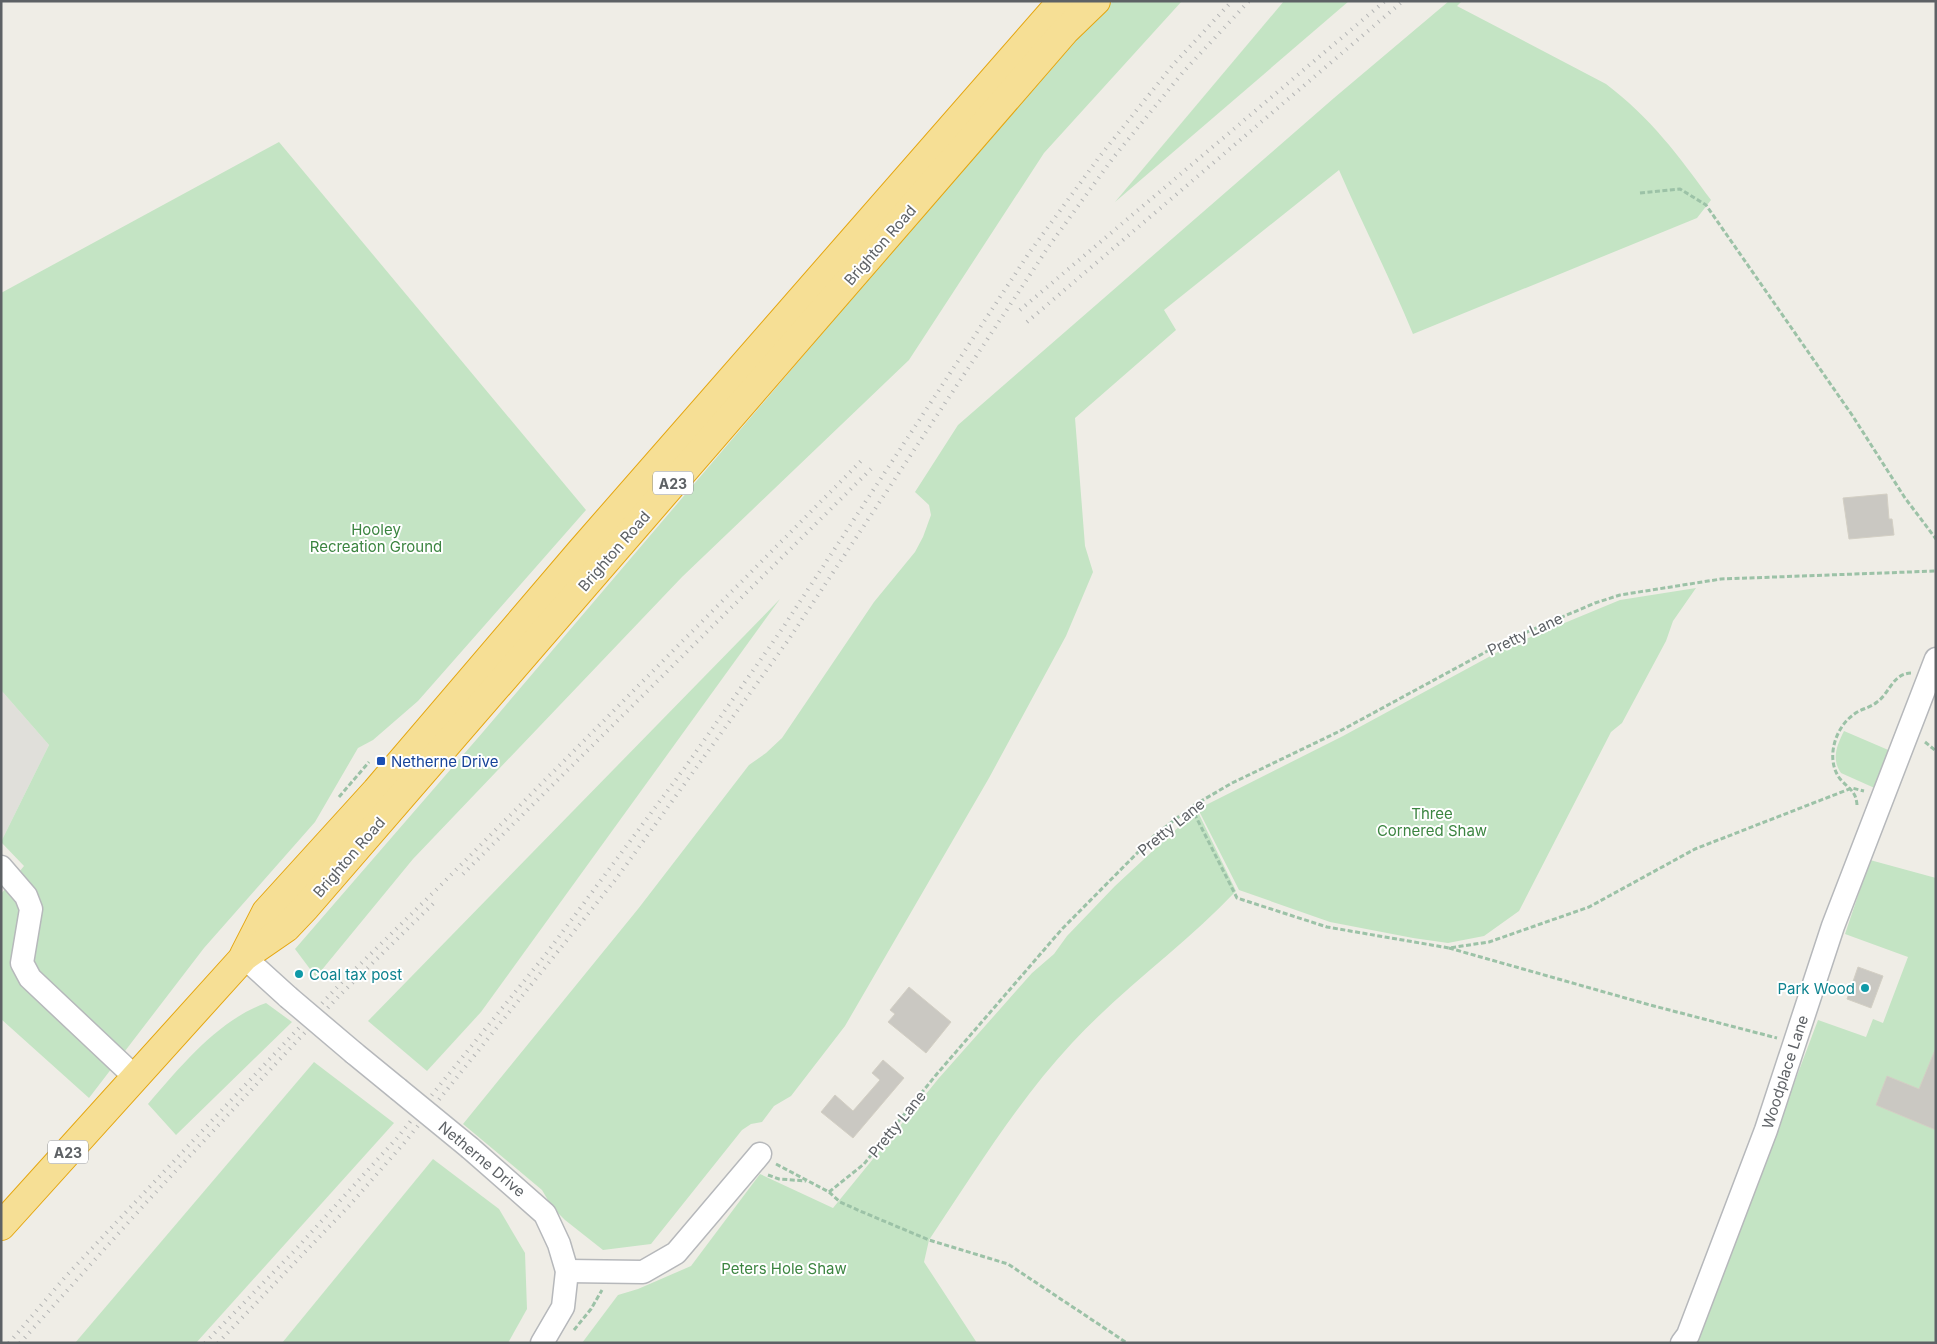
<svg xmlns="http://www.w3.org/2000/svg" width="1937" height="1344" font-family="Inter,sans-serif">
<rect width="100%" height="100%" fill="#efede6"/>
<polygon fill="#e0dfda" points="1,690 49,745 1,842"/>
<g fill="#c4e4c4">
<polygon points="1113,1 1182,1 1044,153 909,360 682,577 413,859 316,977 295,949 483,732 1071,41"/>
<polygon points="1284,1 1349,1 1115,202"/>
<path d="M1449,1H1462L1457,6L1606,84C1651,118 1678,155 1711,200L1697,218L1413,334C1390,278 1363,225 1339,170L1164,310L1176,330L1075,418L1085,546L1093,572L1066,636L989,778L845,1026L791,1096L774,1106L762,1122L751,1124L742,1130L651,1244L603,1250L565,1220L552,1207L542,1190L463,1124L638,909L749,765L766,753L782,738L874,602L915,552L923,537L931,515L929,505L915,492L958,425L1334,98Z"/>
<polygon points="279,142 586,510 418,701 373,740 358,748 315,822 204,948 89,1098 1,1019 1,894 24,866 1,842 49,745 1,690 1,293"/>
<polygon points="1696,588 1673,621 1666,641 1622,723 1611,732 1519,911 1484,936 1448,943 1413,938 1330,922 1239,890 1198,809 1343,736 1509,646 1620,600"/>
<polygon points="780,599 481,1012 427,1071 368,1021"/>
<path d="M1844,731L1893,752L1879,790L1841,773C1831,759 1837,745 1844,731Z"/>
<path d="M1197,810L1236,891C1185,945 1123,988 1072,1043C1017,1102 974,1173 929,1240L924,1262L977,1343H582L618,1295L638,1289L691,1266L760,1174L833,1208L939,1078L1032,973L1054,954L1067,936L1115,886Z"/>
<polygon points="1870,860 1936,878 1936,1343 1696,1343 1818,1020 1866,1037 1873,1019 1883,1023 1908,957 1845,934"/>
<path d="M266,1003L292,1022L176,1135L148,1104C180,1067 218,1020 266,1003Z"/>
<polygon points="314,1062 394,1123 196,1343 75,1343"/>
<polygon points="433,1159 499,1209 525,1253 527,1309 508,1343 282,1343"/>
</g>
<g fill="#cac8c2" stroke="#d3cfc4">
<polygon points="1887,494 1889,519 1892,519 1894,535 1849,539 1843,498"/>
<polygon points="1858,967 1883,976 1871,1008 1847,999"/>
<polygon points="909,987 951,1022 926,1053 888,1022 895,1014 890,1010"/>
<polygon points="1935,1050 1936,1130 1876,1105 1887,1076 1919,1089"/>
<polygon points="883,1060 904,1078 853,1138 821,1112 835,1095 853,1111 880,1080 872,1073"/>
</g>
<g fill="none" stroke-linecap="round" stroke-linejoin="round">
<defs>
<g id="minor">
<polyline points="1,867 26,896 31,909 22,963 30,978 135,1077"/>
<polyline points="244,957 288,997"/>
<polyline points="354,1053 398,1089"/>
<polyline points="470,1148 545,1214 559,1244 567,1271 563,1307 542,1343"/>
<polyline points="567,1271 643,1272 676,1253 760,1154"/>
<polyline points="1682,1343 1688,1335 1766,1130 1833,926 1936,659"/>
</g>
<g id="highway">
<polyline points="244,955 266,912 376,791 580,552 1062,1"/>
<polyline points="1,1226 244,957 286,928 305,908 1065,31 1096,1"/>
</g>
</defs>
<use href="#minor" stroke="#b6b8bb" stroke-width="25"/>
<use href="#highway" stroke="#e5a60f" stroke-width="30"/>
<g stroke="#9cc2a7" stroke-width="3" stroke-dasharray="5 2.5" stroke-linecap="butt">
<polyline points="1640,193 1680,189 1706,205 1852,415 1905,498 1936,539"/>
<polyline points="1925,742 1936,751"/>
<polyline points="339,797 369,762"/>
<path d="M1857,805C1856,791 1849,789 1841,780C1825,761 1834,729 1853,715C1860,709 1870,708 1877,702C1890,693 1892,674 1911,673"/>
<polyline points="1191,807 1237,898 1327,927 1449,948 1489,942 1589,907 1695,849 1852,788 1864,791"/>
<polyline points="1449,948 1650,1005 1777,1038"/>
<polyline points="776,1164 829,1192 840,1202 860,1211 929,1240 1008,1264 1127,1343"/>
<polyline points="768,1175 779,1179 806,1181"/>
<polyline points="829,1192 864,1164 936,1075 1062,929 1154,836 1191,807 1232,783 1340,731 1506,641 1595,603 1620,595 1721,579 1936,571"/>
<polyline points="574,1330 591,1309 602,1290"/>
</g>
<use href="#minor" stroke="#fff" stroke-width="22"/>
<use href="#highway" stroke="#f6df95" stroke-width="28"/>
<g stroke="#b4b5b5" stroke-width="4" stroke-dasharray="1 6" stroke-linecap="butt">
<polyline points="1020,310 1385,1"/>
<polyline points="1027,322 1403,1"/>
<polyline points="463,874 871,469"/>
<polyline points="9,1343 66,1276 342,982 442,884 863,459"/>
<polyline points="20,1343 144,1205 339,996 436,901"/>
<polyline points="205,1343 297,1248 397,1138 546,954 686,766 780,632 1029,253 1100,156 1172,66 1232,1"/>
<polyline points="218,1343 349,1206 405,1142 616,879 789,639 1049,246 1113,158 1184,71 1249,1"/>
</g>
<defs>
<g id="minor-bridge">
<polyline points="288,997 354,1053"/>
<polyline points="398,1089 470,1148"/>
</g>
</defs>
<use href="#minor-bridge" stroke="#b6b8bb" stroke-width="25" stroke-linecap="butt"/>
<use href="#minor-bridge" stroke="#fff" stroke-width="22"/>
</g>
<rect fill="#1a4fb4" stroke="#fff" stroke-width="2" x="376" y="756" width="10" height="10" rx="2.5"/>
<g fill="#0f9aa8" stroke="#fff" stroke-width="2">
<circle cx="299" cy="974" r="5"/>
<circle cx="1865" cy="988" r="5"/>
</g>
<g text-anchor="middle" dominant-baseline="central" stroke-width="4" stroke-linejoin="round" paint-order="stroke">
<g fill="#fff" stroke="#8e9093" stroke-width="1">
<rect x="653" y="471.5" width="40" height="23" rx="4"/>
<rect x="48" y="1140.5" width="40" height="23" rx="4"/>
</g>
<g font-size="14" font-weight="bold" fill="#5d6165">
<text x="673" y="483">A23</text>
<text x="68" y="1152">A23</text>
</g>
<g font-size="15" fill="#5d6165" stroke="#fff">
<text transform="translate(880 245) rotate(-49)">Brighton Road</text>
<text transform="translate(614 551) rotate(-49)">Brighton Road</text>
<text transform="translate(1525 634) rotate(-25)">Pretty Lane</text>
<text transform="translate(1171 827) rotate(-39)">Pretty Lane</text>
<text transform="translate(349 857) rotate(-49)">Brighton Road</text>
<text transform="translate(1785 1072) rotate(-72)">Woodplace Lane</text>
<text transform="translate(897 1124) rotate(-51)">Pretty Lane</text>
<text transform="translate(482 1159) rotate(40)">Netherne Drive</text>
</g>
<g font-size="15" fill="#3c8541" stroke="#fff">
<text x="376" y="529">Hooley<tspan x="376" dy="17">Recreation Ground</tspan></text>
<text x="1432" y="813">Three<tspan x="1432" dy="17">Cornered Shaw</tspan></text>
<text x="784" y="1268">Peters Hole Shaw</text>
</g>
<g font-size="15" fill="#164399" stroke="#fff" text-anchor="start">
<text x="391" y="761">Netherne Drive</text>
</g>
<g font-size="15" fill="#0d838f" stroke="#fff" text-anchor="start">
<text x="309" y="974">Coal tax post</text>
<text x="1855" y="988" text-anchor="end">Park Wood</text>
</g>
</g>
<rect width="1937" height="1344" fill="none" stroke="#5d6165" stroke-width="5"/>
</svg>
